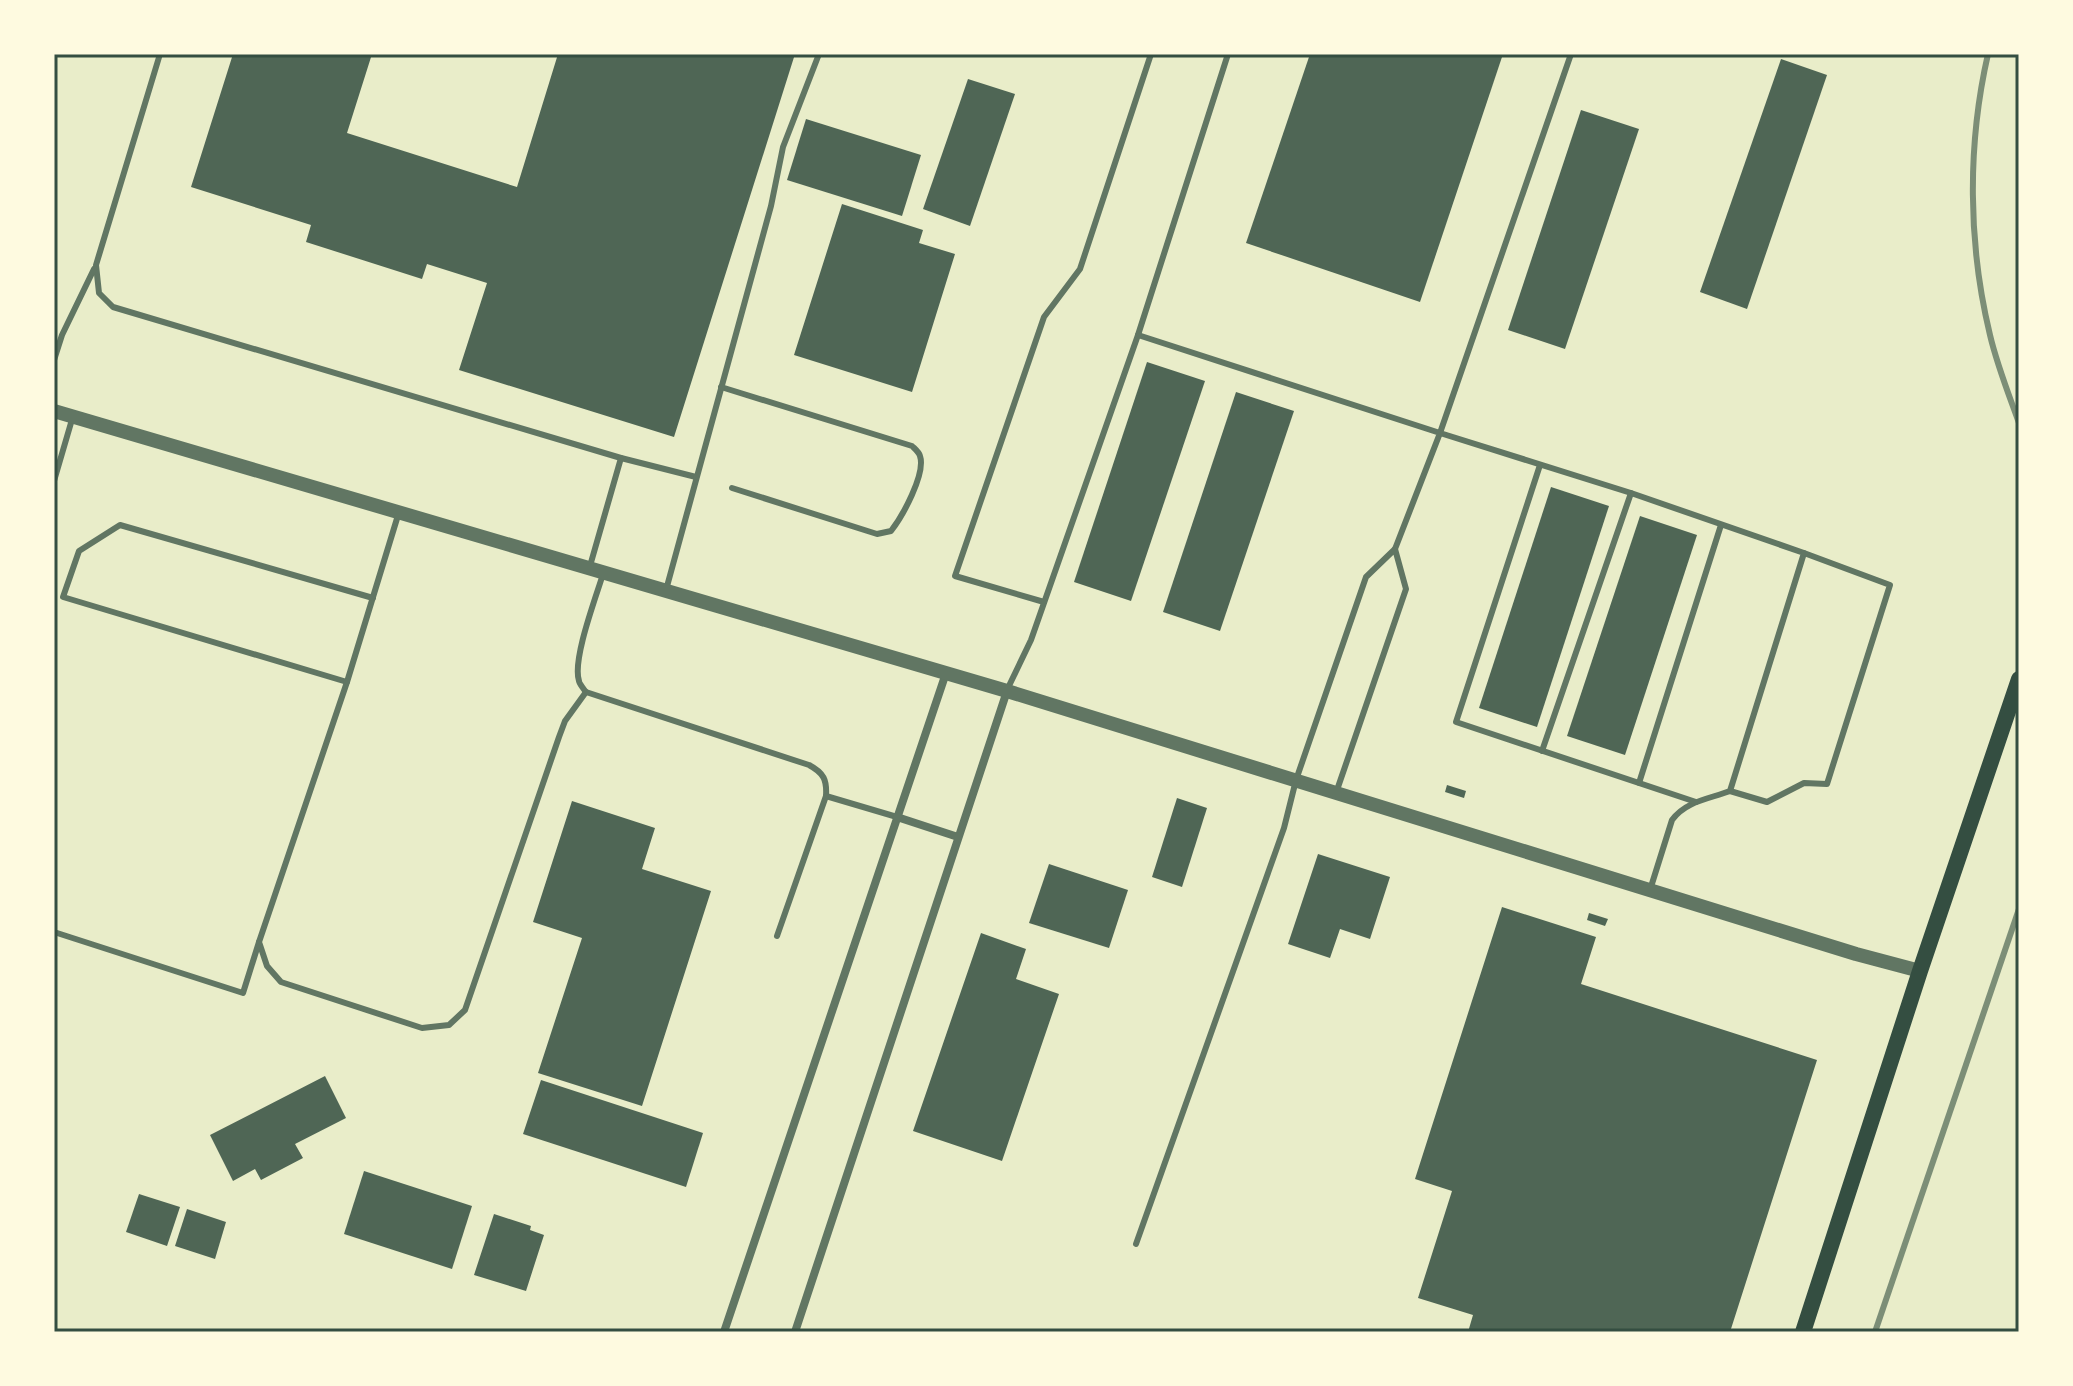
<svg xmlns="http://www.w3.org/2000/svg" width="2073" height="1386" font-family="Poppins,sans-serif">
<rect width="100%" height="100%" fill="#e9edc9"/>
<g fill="#4f6655">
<polygon points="233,54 372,54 347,133 517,187 558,54 795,54 674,437 459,370 487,283 427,264 422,279 306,242 311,225 191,187"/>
<polygon points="1310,54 1503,54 1420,302 1246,243"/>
<polygon points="1781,59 1827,75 1747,309 1700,292"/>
<polygon points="968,79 1015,94 970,226 923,209"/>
<polygon points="1581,110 1639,129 1565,349 1508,330"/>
<polygon points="806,119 921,155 902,216 787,180"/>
<polygon points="842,204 923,230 919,243 955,254 912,392 794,355"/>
<polygon points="1147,362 1205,381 1131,601 1074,582"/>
<polygon points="1236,392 1294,411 1220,631 1163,612"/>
<polygon points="1551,487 1609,506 1537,727 1479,708"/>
<polygon points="1640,516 1697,535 1625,755 1567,736"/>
<polygon points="1447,785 1466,791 1464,798 1445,792"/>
<polygon points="1177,798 1207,808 1182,887 1152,877"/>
<polygon points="572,801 655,828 642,869 711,891 642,1106 538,1073 582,938 533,922"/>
<polygon points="1318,854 1390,877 1370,939 1340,929 1330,958 1288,944"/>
<polygon points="1049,864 1128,890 1109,948 1029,923"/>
<polygon points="1502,907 1596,937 1581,984 1817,1060 1730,1332 1468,1332 1473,1315 1418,1298 1452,1191 1415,1179"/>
<polygon points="1589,913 1608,919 1605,926 1587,920"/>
<polygon points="981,933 1026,949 1016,979 1059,994 1002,1161 913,1131"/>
<polygon points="325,1076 346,1118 295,1144 303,1158 261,1180 255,1169 233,1181 210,1135"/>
<polygon points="541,1080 703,1133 686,1187 523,1134"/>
<polygon points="364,1171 472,1206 452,1269 344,1234"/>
<polygon points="139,1194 180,1207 167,1246 126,1232"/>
<polygon points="187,1209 226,1222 215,1259 175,1246"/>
<polygon points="494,1214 531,1226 530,1230 544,1235 526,1291 474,1275"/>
</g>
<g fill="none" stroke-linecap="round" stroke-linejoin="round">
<g stroke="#617663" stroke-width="6">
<polyline points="160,54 96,265 99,293 113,307 621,458 696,477"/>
<path d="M1571,54L1440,433L1631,493L1804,553L1730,791C1709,799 1686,801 1672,820L1650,890"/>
<polyline points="1138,335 1228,54"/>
<polyline points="54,360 62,335 94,269"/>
<path d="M721,387L912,446C915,449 919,452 920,456C926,474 902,517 891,531L877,534L732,488"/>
<polyline points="1540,465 1456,722 1696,802"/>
<polyline points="54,481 73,416"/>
<polyline points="399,512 347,682 259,942 267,966 281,982 422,1028 449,1025 465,1010 559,737 565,721 586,692"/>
<polyline points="590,566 621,458"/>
<path d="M603,574C596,597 572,660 579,681C579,683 585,691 586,692L809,765C824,773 827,780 826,796L897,817"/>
<polyline points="666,590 771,206 783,147 819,54"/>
<polyline points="1044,602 955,576 1044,317 1080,269 1151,54"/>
<polyline points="347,682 63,597 79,551 120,525 373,598"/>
<polyline points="1007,690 1031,640 1138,335 1440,433 1395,549"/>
<polyline points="1542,751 1631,493"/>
<polyline points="1639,783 1721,525"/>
<polyline points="1730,791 1767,802 1804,783 1827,784 1890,585 1804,553"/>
<polyline points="54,932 243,993 259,942"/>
<polyline points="777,936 826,796"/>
<polyline points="1136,1244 1284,828 1296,780 1366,577 1395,549 1406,589 1336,793"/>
</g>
<g stroke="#617663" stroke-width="8">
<polyline points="897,817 958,837"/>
<polyline points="724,1332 946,673"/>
<polyline points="795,1332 1007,691"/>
</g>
<polyline stroke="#617663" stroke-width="14" points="54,411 1007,691 1856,954 1920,971"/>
<polyline stroke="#344e41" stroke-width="16" points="1803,1332 1920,971 2019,679"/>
<g stroke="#7c8e77" stroke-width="6">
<path d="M1988,54C1967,146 1968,244 1990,335C1997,365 2009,395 2019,423"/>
<polyline points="1875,1332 2019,909"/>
</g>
</g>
<rect width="2073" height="1386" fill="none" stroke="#fefae0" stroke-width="112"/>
<rect x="56" y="56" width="1961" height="1274" fill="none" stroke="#344e41" stroke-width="3"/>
</svg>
